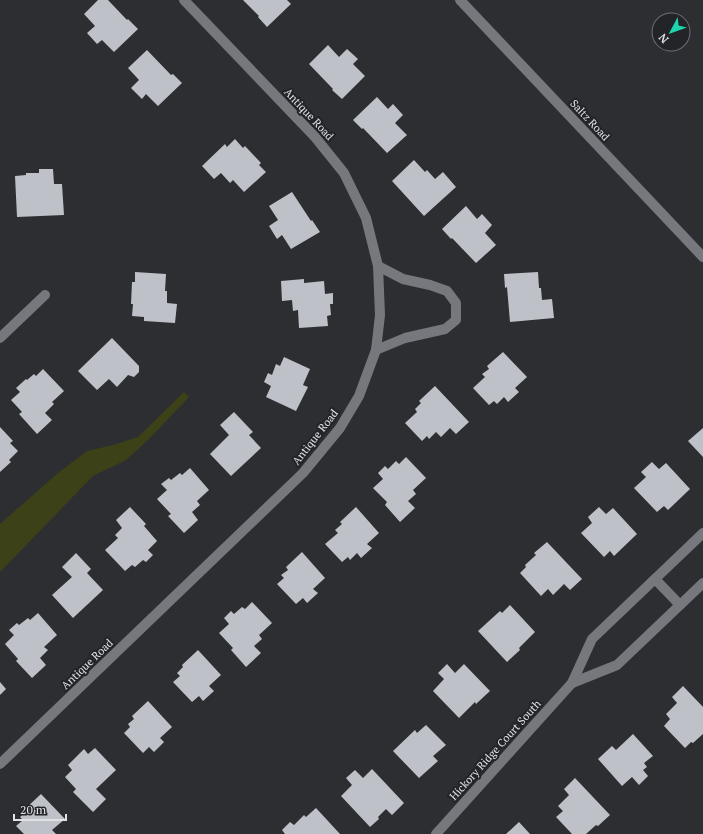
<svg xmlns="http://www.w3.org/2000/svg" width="703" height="834" font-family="'PT Serif',serif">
<rect width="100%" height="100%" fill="#2c2e32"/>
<polygon fill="#3d4117" points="184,392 189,397 148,440 126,460 93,476 0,572 0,524 58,473 87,451 113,445 138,437"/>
<g fill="#bec1c7">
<polygon points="98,0 108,0 127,20 128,19 138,29 114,52 102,40 97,44 87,33 95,26 84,14"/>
<polygon points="243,0 287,0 291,4 267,27 258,17 259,16"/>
<polygon points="328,45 339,57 347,49 358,59 353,64 365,76 342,99 332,90 333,89 309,64"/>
<polygon points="147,50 171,75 173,74 182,83 158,106 146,94 142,99 131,88 139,80 128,68"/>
<polygon points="377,97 388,109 393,104 403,115 395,123 407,135 387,153 363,128 362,129 353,120"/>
<polygon points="235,139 243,148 245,146 261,163 259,165 266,172 244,192 233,180 230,183 221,173 214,179 202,166 225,144 227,147"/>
<polygon points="414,160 425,172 427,170 435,179 443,172 456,187 424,216 392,181"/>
<polygon points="39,169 53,169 54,184 62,184 64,215 17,217 15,176 26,175 26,173 39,173"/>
<polygon points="292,192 311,221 312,220 320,232 291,249 282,235 277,239 269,226 278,220 269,206"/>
<polygon points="466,206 477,219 482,214 492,225 485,233 496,245 476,263 452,238 451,239 442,229"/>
<polygon points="135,272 166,274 165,291 167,291 167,303 177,304 175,323 144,321 144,317 132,316 133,304 131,304 132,282 135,282"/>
<polygon points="538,272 539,288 541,288 542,300 552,299 554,318 510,322 507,287 505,288 504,274"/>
<polygon points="304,279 304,283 324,281 325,294 333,293 333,304 330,304 331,315 327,316 328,326 299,328 298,310 293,311 292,300 282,301 281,281"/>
<polygon points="112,338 139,366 139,372 134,377 128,375 117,387 109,379 97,390 78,371"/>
<polygon points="503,352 527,377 515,388 519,392 508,402 504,397 497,404 494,401 489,405 473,388 485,377 482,374 489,369 487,366"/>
<polygon points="284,357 310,369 303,385 308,387 296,411 266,397 271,386 264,382 268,373 272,375 276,364 280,366"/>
<polygon points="43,369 64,391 52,402 54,404 45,413 52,420 37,434 19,414 22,412 11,400 20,392 16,388 26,379 27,380 34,374 36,376"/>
<polygon points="435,386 469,422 456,434 450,428 441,437 436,432 429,439 427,436 422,441 405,423 417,412 415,409 421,403 419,401"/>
<polygon points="234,412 253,432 249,435 261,448 231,476 210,454 229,435 220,425"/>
<polygon points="0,427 13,441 10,443 18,451 9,460 11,462 0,472"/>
<polygon points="703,428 703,457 688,441"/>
<polygon points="406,457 426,478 413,490 416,494 408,501 415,508 400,522 385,505 387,502 373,488 383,479 378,473 385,466 388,469 396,461 399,464"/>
<polygon points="652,462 659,469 666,463 690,489 668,510 664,506 657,512 634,488 646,477 641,472"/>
<polygon points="190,468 209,490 197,501 200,505 192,512 198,520 184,533 168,516 171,514 157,499 167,490 161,484 169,478 171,480 180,473 182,475"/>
<polygon points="130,507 146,524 144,526 157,541 148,550 153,555 146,562 143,560 135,567 132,565 125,571 105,550 118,538 115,535 122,528 116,520"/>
<polygon points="356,507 379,533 367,544 372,548 361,558 357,553 350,560 348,557 342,562 325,544 338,533 335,530 342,524 340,522"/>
<polygon points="599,507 606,514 613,508 637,534 614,556 610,551 604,557 581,533 592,523 588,517"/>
<polygon points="547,542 582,579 570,590 564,584 553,595 548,589 541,596 520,573 526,567 525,565 536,555 534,553"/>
<polygon points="302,552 325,578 313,589 318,593 307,603 303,598 296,604 277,584 284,578 281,575 288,570 286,567"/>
<polygon points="76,553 91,569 87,573 103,590 73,618 52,595 72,577 62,567"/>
<polygon points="252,602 272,623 259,635 262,639 254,646 261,653 246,667 231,650 233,648 219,633 229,624 224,618 231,611 234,614 242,607 245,609"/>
<polygon points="510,605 535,632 519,648 520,650 507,662 478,631 500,611 502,613"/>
<polygon points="38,613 57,635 44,647 48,650 40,658 46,665 32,678 16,661 18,659 5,644 14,635 9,630 17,623 19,625 28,618 30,620"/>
<polygon points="198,650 221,675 209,686 214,691 203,701 199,696 192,702 173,682 180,676 177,673 183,667 182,665"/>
<polygon points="447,664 455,673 464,664 490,691 476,704 475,702 459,718 433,691 444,679 438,673"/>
<polygon points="0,682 6,689 0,695"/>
<polygon points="683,686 703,707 703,734 693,743 691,742 685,748 664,726 670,719 666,714 677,703 672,697"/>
<polygon points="148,701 172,727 160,738 164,742 154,752 149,747 143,753 124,733 130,727 128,724 134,719 132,716"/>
<polygon points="426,725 446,745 433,756 438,761 419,778 393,751 415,730 417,733"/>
<polygon points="633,734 653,756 644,763 647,767 643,770 648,776 639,785 632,777 622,786 598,759 612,746 616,750"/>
<polygon points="95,748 116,770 96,789 106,799 93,812 73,792 76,789 65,777 72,770 68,765 84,749 88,754"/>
<polygon points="372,769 404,803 392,815 386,809 378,817 379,819 370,827 341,796 352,785 346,778 355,770 363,778"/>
<polygon points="575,778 610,815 598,826 596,825 586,834 572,834 556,817 563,811 558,806 569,795 564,789"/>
<polygon points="41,794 65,819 52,830 56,834 24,834 16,826 23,820 20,817 26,811 25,809"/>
<polygon points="316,808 340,834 285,834 282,830 290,822 294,825 304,815 306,817"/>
<polygon points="519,822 530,834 506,834"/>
</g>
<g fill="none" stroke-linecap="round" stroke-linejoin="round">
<g stroke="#76787d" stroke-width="10">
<polyline points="460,0 703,257"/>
<polyline points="0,338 45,295"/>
<polyline points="376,350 405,338 445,329 456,320 456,303 447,291 430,285 403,279 378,266"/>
<polyline points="655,579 680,605"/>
<polyline points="572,683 617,665 703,583"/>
<polyline points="0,764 303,473 340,428 359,396 376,350 380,315 378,266 366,218 344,173 315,137 184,0"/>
<polyline points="436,834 572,683 592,639 703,533"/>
</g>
</g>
<g text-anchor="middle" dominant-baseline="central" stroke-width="4" stroke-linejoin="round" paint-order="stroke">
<g font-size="11" fill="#e0e2e5" stroke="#222428">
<text transform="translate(309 114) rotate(47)">Antique Road</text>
<text transform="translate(590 120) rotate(47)">Saltz Road</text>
<text transform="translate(315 437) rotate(-52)">Antique Road</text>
<text transform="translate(87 664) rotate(-44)">Antique Road</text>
<text transform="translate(495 750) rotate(-48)">Hickory Ridge Court South</text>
</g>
</g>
<g transform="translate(671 32) rotate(229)"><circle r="19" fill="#222428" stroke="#6e7074"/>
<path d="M0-3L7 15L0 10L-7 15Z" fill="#1fd5b0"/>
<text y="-6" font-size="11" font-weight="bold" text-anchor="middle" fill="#e0e2e5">N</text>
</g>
<path d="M14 814v6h52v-6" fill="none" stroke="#e0e2e5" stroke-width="2"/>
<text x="20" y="814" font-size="12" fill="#e0e2e5" stroke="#222428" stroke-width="3" paint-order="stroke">20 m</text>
</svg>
